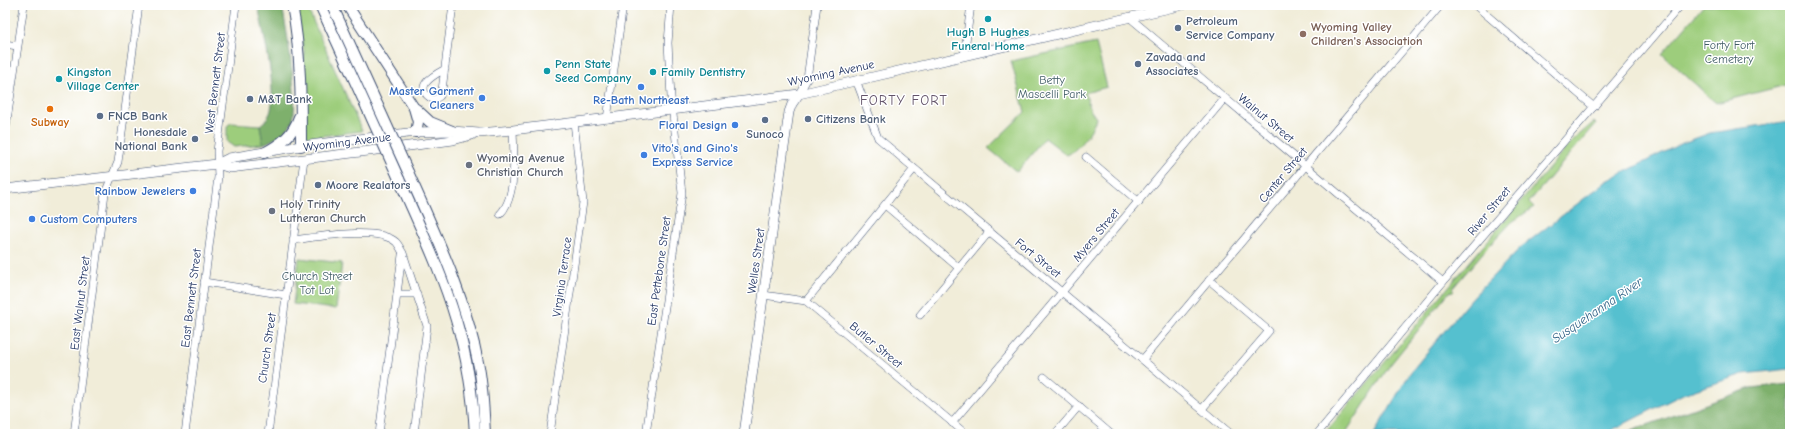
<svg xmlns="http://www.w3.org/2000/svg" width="1795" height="439" font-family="'Comic Neue',sans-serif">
<rect width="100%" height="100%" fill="#fff"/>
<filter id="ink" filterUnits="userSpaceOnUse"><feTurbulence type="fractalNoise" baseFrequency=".025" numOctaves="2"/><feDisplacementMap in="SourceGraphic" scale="8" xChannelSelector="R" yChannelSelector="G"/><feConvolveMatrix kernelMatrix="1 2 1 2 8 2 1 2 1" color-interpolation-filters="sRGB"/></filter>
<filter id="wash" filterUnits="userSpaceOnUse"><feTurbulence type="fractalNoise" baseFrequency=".012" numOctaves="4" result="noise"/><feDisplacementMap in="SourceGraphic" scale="16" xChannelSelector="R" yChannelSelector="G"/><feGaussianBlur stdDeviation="0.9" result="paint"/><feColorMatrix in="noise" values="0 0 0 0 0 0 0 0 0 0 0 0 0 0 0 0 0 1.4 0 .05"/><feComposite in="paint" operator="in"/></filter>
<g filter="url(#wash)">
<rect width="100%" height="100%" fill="#f1edd9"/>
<g fill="#9dcd7c" stroke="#5c7e6d">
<polygon points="296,5 306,5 362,131 305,138 304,52"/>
<polygon points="1704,5 1790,5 1790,84 1716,103 1662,54"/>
<path d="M1096,43L1107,87L1085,93L1091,111L1096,118C1094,129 1077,151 1067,155L1045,138L1017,172L988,148L1025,112L1011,61Z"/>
<polygon points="1594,122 1596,124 1529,202 1534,207 1512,222 1486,249 1452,289 1454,291 1452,293 1450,291 1390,365 1345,434 1324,434 1573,140"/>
<polygon points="231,123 260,125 263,144 234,147 227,142 227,126"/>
<polygon points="299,258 342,263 336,309 293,304"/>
</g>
<g fill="#7eb06c" stroke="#4c7065">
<path d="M258,5H282C286,26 300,106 292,122C286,134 274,140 263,144L260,125C265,122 269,117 271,110C276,83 263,33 258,5Z"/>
<polygon points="1790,384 1790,434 1622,434 1751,388"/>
</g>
<polygon fill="#55c0cf" stroke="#387896" points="1790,121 1790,369 1743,374 1683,394 1604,434 1374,434 1410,373 1470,300 1520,248 1607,181 1680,144 1710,133"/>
</g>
<g filter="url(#ink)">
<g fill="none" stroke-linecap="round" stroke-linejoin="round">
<defs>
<g id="minor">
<polyline points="1475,5 1594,107"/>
<polyline points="1129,17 1443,282"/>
<polyline points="5,44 17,46"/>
<polyline points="964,56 971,5"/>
<path d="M445,69C432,76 411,88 434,100L440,96L442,90L453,5"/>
<polyline points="856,80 878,138 1231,434"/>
<polyline points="799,94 807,79 817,5"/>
<polyline points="607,119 623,5"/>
<polyline points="5,134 24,5"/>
<polyline points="1086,157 1139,202"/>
<polyline points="885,205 959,268"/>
<path d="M500,214C517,198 514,152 513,130"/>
<path d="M293,240C318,237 378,226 396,242C399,245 401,250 403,253L427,326L414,434"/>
<polyline points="204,282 286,295"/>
<polyline points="397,294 417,294"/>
<polyline points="763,295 806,301 966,434"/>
<polyline points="806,301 914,169"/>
<polyline points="920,315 989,232"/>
<polyline points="1143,359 1441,5"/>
<polyline points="1044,377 1111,434"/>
<polyline points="1202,409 1269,331 1209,280"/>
<polyline points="952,423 1225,98"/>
<polyline points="74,434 105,193 118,162 139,5"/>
<polyline points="185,434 218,177 217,151 236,5"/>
<polyline points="268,434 304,159"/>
<polyline points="379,434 402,255"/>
<polyline points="550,434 583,202 574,122"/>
<polyline points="646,434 682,193 671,97 668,43 671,5"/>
<polyline points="1055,434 1079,406"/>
<polyline points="1317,434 1443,282 1681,5"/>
</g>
<g id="major">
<polyline points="217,164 230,168 409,146 453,140 472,135"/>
<polyline points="5,189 217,164 229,158 301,146 416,132 452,131 479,133 513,130 799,94 1183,5"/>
<polyline points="744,434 789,112 792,104 799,94"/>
</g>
<g id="highway">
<path d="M292,5C301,52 301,99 301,146"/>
<polyline points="320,5 367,108"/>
<polyline points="332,5 378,106"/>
<polyline points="347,5 414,108 418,122 416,132"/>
<polyline points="416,109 430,122 452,131"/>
<path d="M264,153C281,144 293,135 299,117"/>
<path d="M408,172C436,235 466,298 479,367C483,389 484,412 485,434"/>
<path d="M399,179C419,225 442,272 456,320C467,357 473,396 475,434"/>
</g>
</defs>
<use href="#minor" stroke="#3b4c70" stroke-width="8"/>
<use href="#major" stroke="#3b4c70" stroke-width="10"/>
<use href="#highway" stroke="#3b4c70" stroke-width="12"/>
<use href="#minor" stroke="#fff" stroke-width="7"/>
<use href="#major" stroke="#fff" stroke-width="9"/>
<use href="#highway" stroke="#fff" stroke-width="10"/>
<defs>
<g id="highway-bridge">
<polyline points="378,106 408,172"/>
<polyline points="367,108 399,179"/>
</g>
</defs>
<use href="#highway-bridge" stroke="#3b4c70" stroke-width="12" stroke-linecap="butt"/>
<use href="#highway-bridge" stroke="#fff" stroke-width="10"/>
</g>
</g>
<g fill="#0f9aa8" stroke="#fff" stroke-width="1.5">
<circle cx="988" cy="19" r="4"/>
<circle cx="547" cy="71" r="4"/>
<circle cx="653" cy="72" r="4"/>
<circle cx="59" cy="79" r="4"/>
</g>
<g fill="#5c6f8a" stroke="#fff" stroke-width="1.5">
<circle cx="1178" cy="28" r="4"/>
<circle cx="1138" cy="64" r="4"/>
<circle cx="250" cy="99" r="4"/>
<circle cx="100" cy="116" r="4"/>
<circle cx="808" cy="119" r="4"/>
<circle cx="765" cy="120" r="4"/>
<circle cx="195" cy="139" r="4"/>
<circle cx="318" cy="185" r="4"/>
</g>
<circle fill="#8d6e63" stroke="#fff" stroke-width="1.5" cx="1303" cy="34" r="4"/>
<g fill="#3f7fe0" stroke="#fff" stroke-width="1.5">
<circle cx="641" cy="87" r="4"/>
<circle cx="482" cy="98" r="4"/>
<circle cx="735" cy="125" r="4"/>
<circle cx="644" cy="155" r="4"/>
<circle cx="193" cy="191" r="4"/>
<circle cx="32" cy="219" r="4"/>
</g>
<circle fill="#e8710a" stroke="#fff" stroke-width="1.5" cx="50" cy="109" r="4"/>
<g fill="#6b7280" stroke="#fff" stroke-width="1.5">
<circle cx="469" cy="165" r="4"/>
<circle cx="272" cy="211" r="4"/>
</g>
<g text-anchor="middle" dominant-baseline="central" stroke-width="3" stroke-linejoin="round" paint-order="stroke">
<g font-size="12" font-weight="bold" fill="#4e5e75" stroke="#fff" text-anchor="start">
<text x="1186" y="21">Petroleum<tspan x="1186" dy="14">Service Company</tspan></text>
<text x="1146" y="57">Zavada and<tspan x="1146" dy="14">Associates</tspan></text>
<text x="258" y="99">M&amp;T Bank</text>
<text x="108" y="116">FNCB Bank</text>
<text x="816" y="119">Citizens Bank</text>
<text x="187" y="132" text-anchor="end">Honesdale<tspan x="187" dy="14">National Bank</tspan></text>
<text x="765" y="134" text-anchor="middle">Sunoco</text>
<text x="326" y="185">Moore Realators</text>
</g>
<g font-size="12" font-weight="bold" fill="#785e54" stroke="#fff" text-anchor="start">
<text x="1311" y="27">Wyoming Valley<tspan x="1311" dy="14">Children's Association</tspan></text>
</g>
<g font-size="12" font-weight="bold" fill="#0d838f" stroke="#fff" text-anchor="start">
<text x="988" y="32" text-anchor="middle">Hugh B Hughes<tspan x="988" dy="14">Funeral Home</tspan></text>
<text x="555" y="64">Penn State<tspan x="555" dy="14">Seed Company</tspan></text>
<text x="67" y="72">Kingston<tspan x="67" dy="14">Village Center</tspan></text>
<text x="661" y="72">Family Dentistry</text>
</g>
<g font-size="12" fill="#425e67" stroke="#fff">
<text x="1729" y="45">Forty Fort<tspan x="1729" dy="14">Cemetery</tspan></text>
<text x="1052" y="80">Betty<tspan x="1052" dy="14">Mascelli Park</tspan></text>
<text x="317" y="276">Church Street<tspan x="317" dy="14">Tot Lot</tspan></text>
</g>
<g font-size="12" fill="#1b2f5e" stroke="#fff">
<text transform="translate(831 73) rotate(-12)">Wyoming Avenue</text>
<text transform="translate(215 83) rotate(-83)">West Bennett Street</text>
<text transform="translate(1266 118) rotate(40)">Walnut Street</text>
<text transform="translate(347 142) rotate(-7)">Wyoming Avenue</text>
<text transform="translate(1283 175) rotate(-50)">Center Street</text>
<text transform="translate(1489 211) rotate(-50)">River Street</text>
<text transform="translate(1096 235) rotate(-50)">Myers Street</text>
<text transform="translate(1038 258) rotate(39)">Fort Street</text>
<text transform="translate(756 261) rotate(-82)">Welles Street</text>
<text transform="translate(659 271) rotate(-82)">East Pettebone Street</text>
<text transform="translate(562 277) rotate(-82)">Virginia Terrace</text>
<text transform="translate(191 298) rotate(-83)">East Bennett Street</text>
<text transform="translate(80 303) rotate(-83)">East Walnut Street</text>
<text transform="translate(876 345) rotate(40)">Butler Street</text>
<text transform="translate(267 348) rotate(-82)">Church Street</text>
</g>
<g font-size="12" font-weight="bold" fill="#366cbe" stroke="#fff" text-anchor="end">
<text x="474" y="91">Master Garment<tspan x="474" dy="14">Cleaners</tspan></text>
<text x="641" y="100" text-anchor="middle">Re-Bath Northeast</text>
<text x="727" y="125">Floral Design</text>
<text x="652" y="148" text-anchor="start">Vito's and Gino's<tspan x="652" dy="14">Express Service</tspan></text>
<text x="185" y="191">Rainbow Jewelers</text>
<text x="40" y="219" text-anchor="start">Custom Computers</text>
</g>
<g font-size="12" font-weight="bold" fill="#c56008" stroke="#fff">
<text x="50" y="122">Subway</text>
</g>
<g font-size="12" font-weight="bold" fill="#5b616d" stroke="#fff" text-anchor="start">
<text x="477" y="158">Wyoming Avenue<tspan x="477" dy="14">Christian Church</tspan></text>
<text x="280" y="204">Holy Trinity<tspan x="280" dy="14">Lutheran Church</tspan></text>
</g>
<g font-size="13" font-style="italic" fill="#2f6286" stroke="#fff">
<text transform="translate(1597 310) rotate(-34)">Susquehanna River</text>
</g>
<g font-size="14" letter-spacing="1" fill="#635369" stroke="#fff">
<text x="904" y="100">FORTY FORT</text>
</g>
</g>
<rect width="1795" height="439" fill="none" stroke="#fff" stroke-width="20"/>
</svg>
